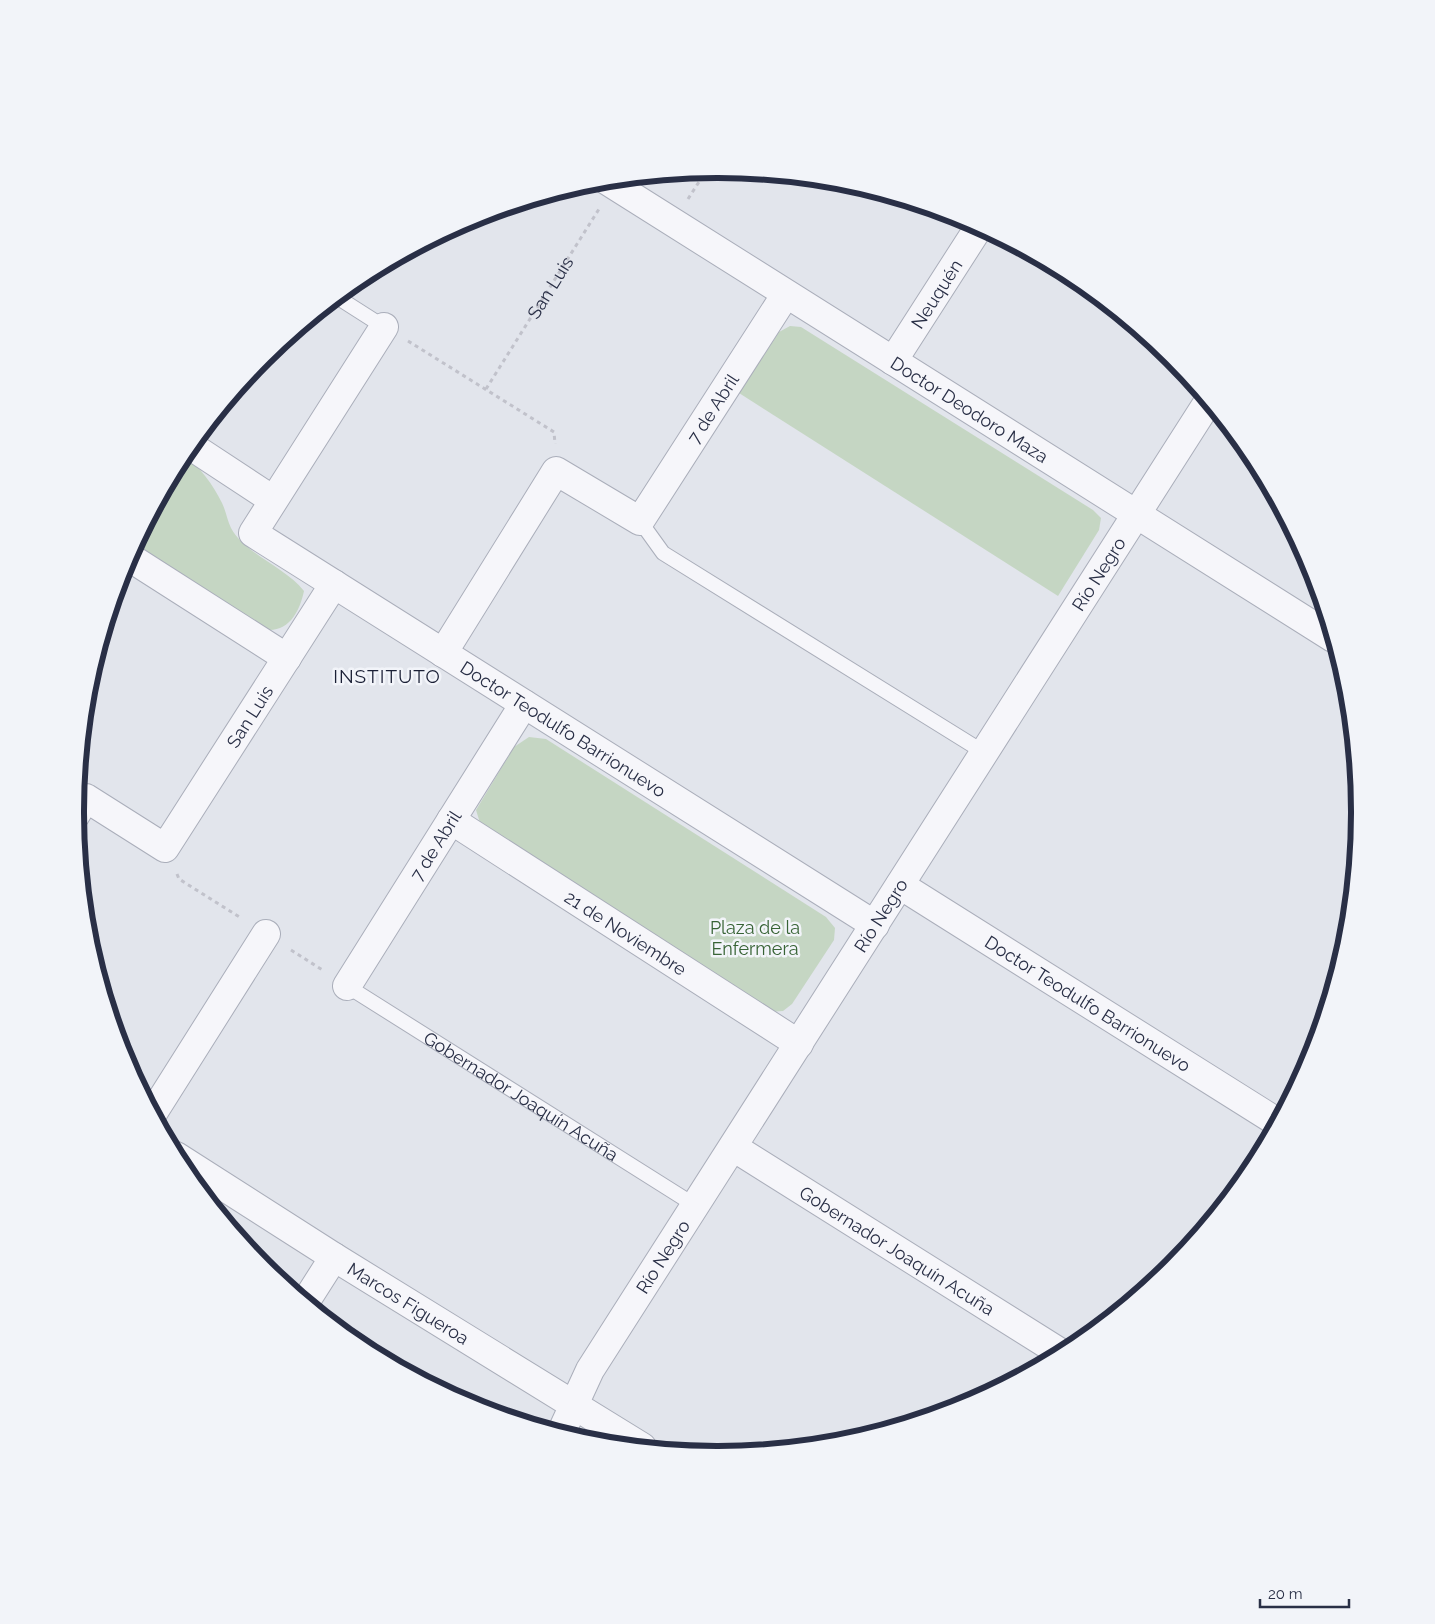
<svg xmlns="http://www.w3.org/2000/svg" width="1435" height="1624" font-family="Raleway,sans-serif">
<rect width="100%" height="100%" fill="#e2e5ec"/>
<g fill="#c5d6c3">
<polygon points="790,326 801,327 1093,510 1101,518 1099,530 1058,596 739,393 779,332"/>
<path d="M183,455C200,466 213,485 222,503C226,511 227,520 231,528C245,554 285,567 304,591C300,610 290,631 268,630L135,546Z"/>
<polygon points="529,737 546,739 826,917 835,928 834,940 792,1004 783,1011 770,1012 481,826 476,810 514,747"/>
</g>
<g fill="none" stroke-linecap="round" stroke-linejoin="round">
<defs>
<g id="lane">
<polyline points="337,297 384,327"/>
<polyline points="640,521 663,553 985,753"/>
<path id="s2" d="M347,986L696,1206"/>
</g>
<g id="street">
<path id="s3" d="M606,180L1333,638"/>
<path id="s4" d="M384,327L253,533L875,925"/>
<path id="s5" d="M893,361L979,227"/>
<polyline points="191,446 273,500"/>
<polyline points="129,557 287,658"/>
<path id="s6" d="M443,653L556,471L640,521L786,294"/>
<path id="s7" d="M75,816L86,798L165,848L334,584"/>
<path id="s8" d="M451,820L799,1044"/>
<path id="s9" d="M900,885L1277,1122"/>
<path id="s10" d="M347,986L524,704"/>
<polyline points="153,1113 266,934"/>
<path id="s11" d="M733,1147L1061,1353"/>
<path id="s12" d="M176,1156L334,1257L642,1447"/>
<polyline points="306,1301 334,1257"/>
<path id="s13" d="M561,1433L590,1370L1208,402"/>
</g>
</defs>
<use href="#lane" stroke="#aaaeba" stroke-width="16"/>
<use href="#street" stroke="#aaaeba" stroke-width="30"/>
<g stroke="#c1c2cb" stroke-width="3" stroke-dasharray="4 4" stroke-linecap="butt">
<polyline points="688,199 706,171"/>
<polyline points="408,341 554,432 555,444"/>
<path id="s1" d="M486,389L599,209"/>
<polyline points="177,874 179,879 241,918"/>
<polyline points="291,950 324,971"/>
</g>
<use href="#lane" stroke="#f6f6fa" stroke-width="14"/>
<use href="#street" stroke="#f6f6fa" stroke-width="28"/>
</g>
<g text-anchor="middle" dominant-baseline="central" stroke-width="5" stroke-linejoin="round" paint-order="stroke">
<g font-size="18" fill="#292f46" stroke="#f2f4f9">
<text stroke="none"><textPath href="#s1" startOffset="120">San Luis</textPath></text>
<text stroke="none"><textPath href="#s5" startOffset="80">Neuquén</textPath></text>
<text stroke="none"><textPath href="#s6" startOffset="446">7 de Abril</textPath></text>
<text stroke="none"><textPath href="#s3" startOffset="430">Doctor Deodoro Maza</textPath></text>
<text stroke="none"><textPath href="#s13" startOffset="1014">Río Negro</textPath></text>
<text stroke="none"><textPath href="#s7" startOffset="271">San Luis</textPath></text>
<text stroke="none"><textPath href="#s4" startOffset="611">Doctor Teodulfo Barrionuevo</textPath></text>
<text stroke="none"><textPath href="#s10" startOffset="166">7 de Abril</textPath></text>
<text stroke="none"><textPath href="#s13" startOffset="609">Río Negro</textPath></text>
<text stroke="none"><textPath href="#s8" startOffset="208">21 de Noviembre</textPath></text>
<text stroke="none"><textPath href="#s9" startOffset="222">Doctor Teodulfo Barrionuevo</textPath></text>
<text stroke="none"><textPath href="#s2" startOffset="206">Gobernador Joaquín Acuña</textPath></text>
<text stroke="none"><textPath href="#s11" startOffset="194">Gobernador Joaquín Acuña</textPath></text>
<text stroke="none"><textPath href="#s13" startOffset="204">Río Negro</textPath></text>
<text stroke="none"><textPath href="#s12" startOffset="275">Marcos Figueroa</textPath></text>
</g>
<g font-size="18" fill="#376335" stroke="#f2f4f9">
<text x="755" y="927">Plaza de la<tspan x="755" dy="21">Enfermera</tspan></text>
</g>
<g font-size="19" letter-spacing="1" fill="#1b2036" stroke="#f2f4f9">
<text x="387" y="676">INSTITUTO</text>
</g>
</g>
<path d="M0 0H1435V1624H0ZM717 178H718A633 633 0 0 1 1351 811V813A633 633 0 0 1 718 1446H717A633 633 0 0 1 84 813V811A633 633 0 0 1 717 178Z" fill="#f2f4f9" fill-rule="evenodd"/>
<path fill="none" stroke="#292f46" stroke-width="6" d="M717 178H718A633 633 0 0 1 1351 811V813A633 633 0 0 1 718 1446H717A633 633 0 0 1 84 813V811A633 633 0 0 1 717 178Z"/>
<path d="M1260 1599v8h89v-8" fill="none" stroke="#292f46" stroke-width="2.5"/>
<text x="1268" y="1599" font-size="15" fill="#292f46" stroke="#f2f4f9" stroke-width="4" paint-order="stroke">20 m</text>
</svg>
